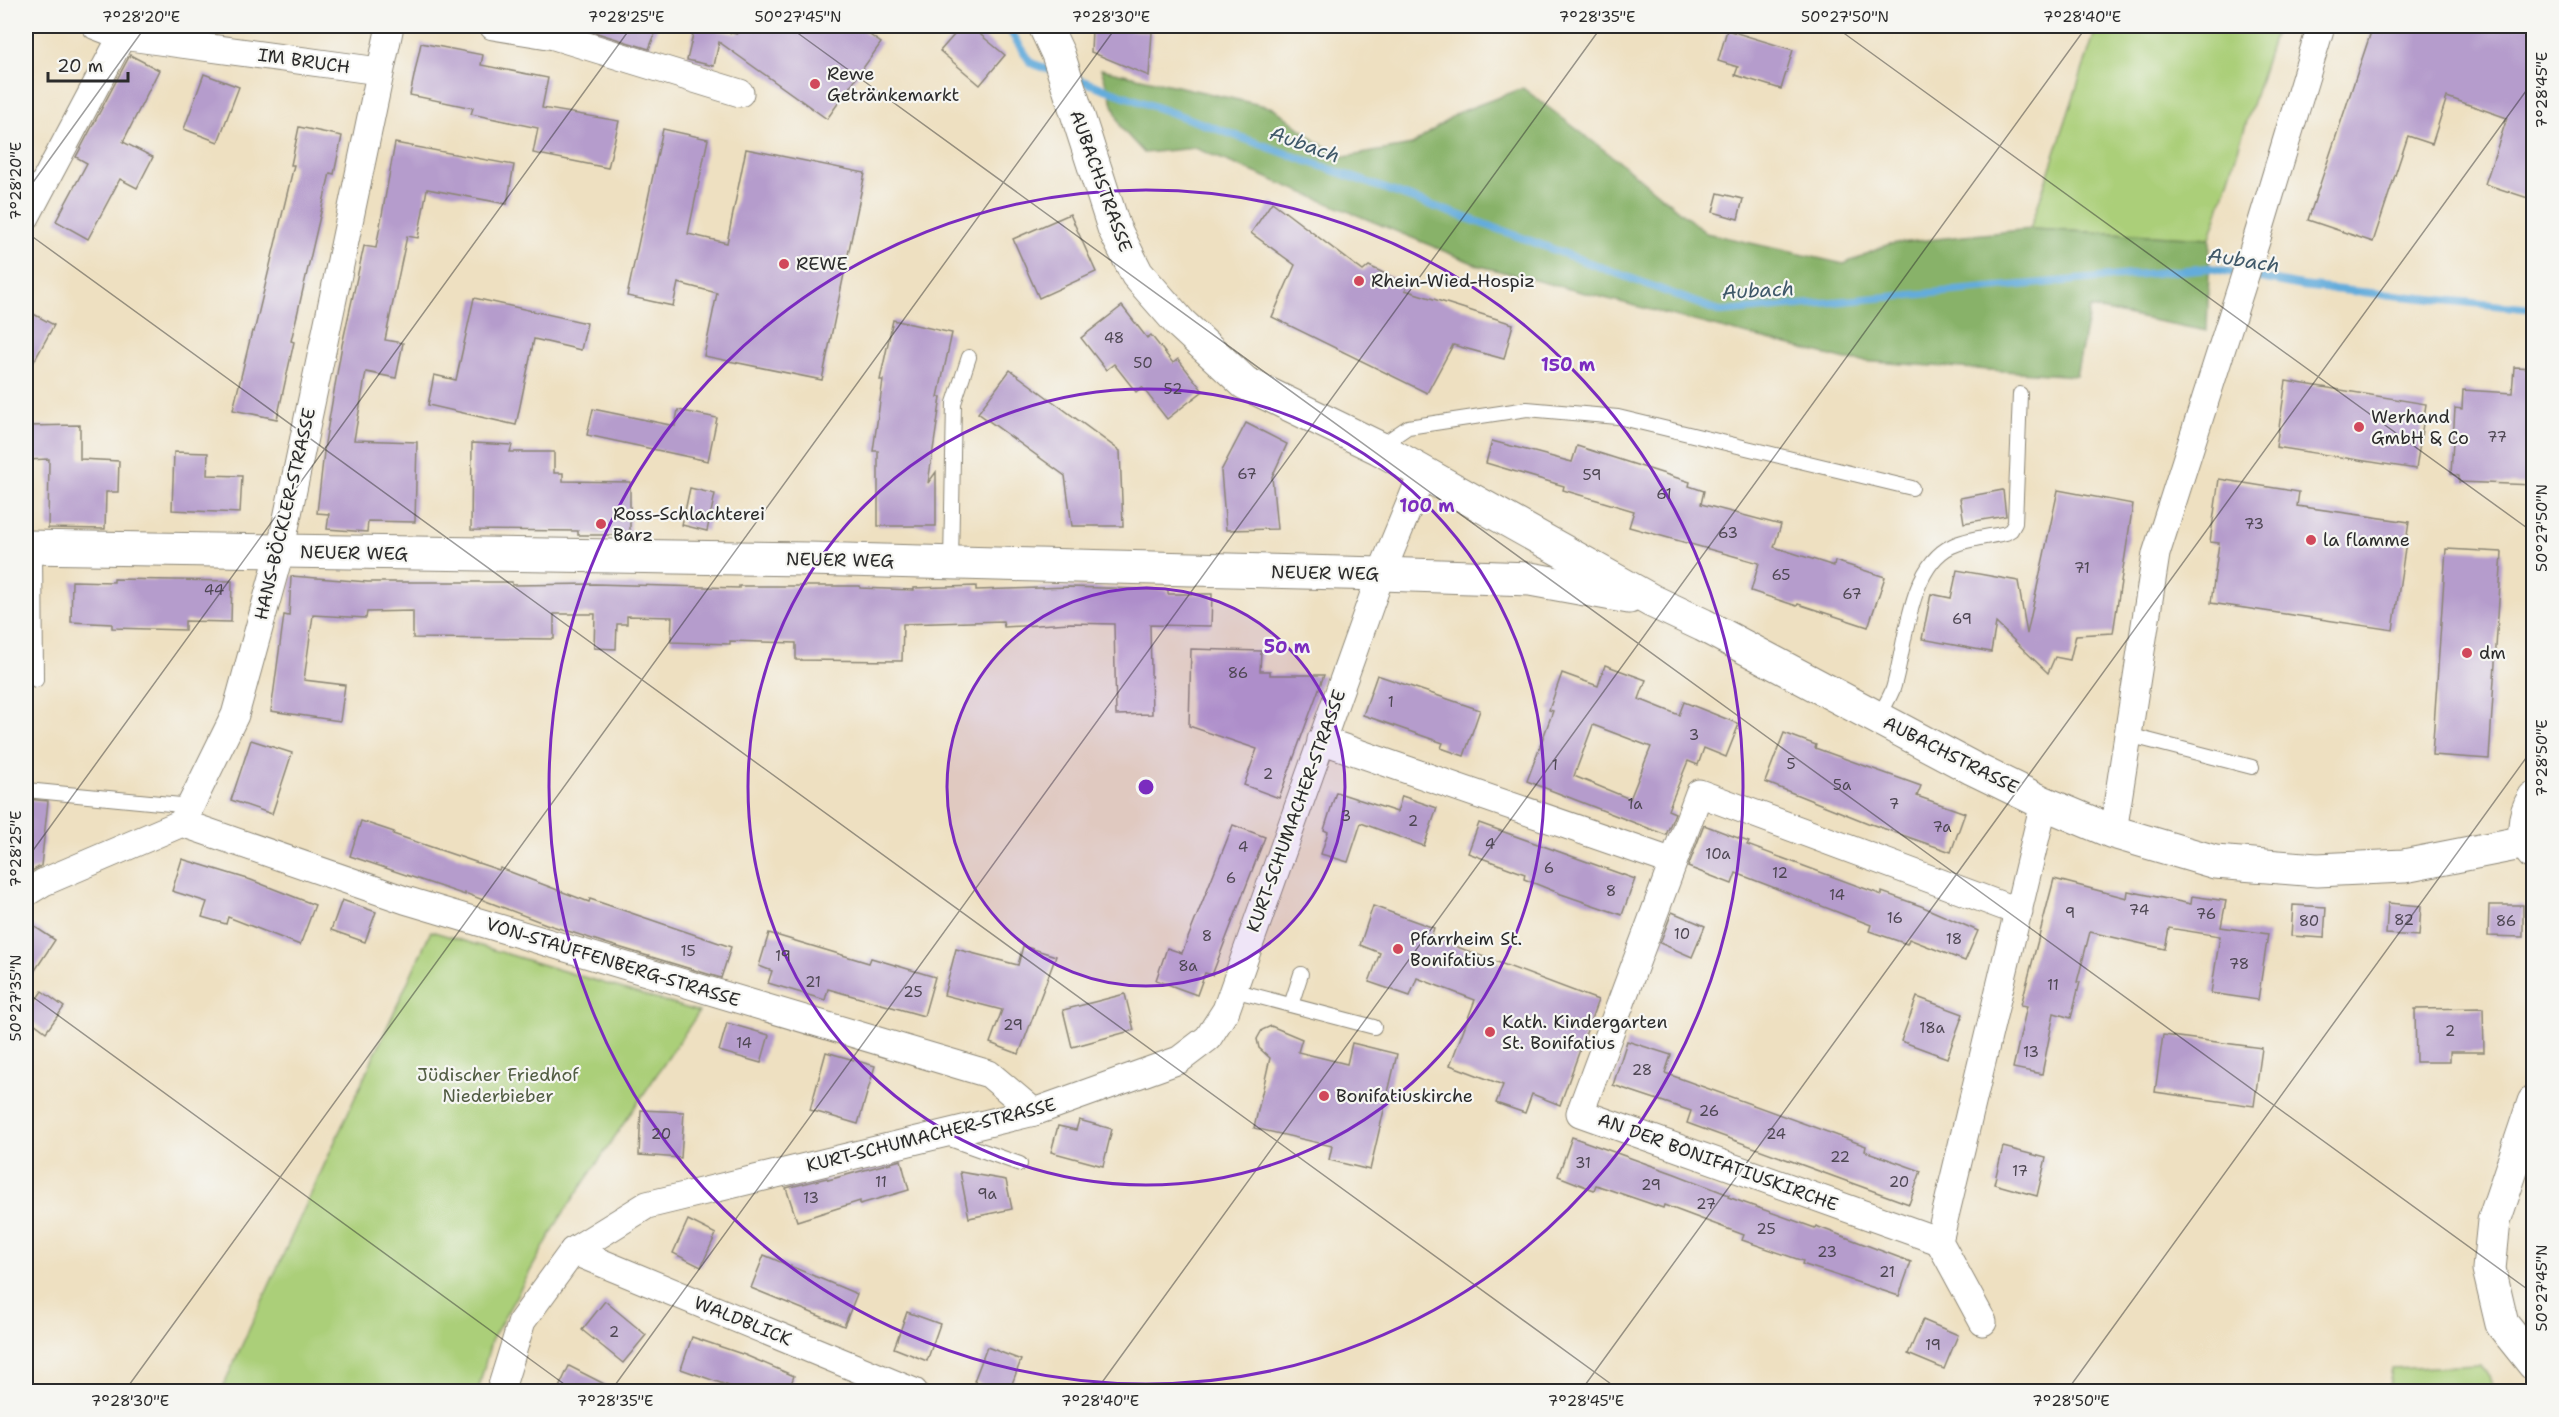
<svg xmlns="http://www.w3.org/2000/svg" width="2559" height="1417" font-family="'Shantell Sans',sans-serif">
<rect width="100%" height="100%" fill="#f6f6f2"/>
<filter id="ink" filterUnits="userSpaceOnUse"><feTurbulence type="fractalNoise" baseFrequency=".0167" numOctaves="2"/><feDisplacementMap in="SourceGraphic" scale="12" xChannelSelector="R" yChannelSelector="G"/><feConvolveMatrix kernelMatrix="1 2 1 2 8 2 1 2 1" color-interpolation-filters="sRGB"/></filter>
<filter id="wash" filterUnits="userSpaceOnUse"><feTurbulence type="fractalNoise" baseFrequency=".008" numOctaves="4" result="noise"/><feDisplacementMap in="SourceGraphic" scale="24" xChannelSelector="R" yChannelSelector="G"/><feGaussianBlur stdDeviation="1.35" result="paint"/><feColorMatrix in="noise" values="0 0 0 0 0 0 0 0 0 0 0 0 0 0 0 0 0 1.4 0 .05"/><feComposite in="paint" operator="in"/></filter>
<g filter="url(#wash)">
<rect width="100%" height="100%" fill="#eee0c1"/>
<g fill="#abcf79" stroke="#6b7d52" stroke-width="1.5">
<polygon points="2097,26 2277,26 2210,238 2030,229"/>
<polygon points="431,931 699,1012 560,1218 491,1341 478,1391 221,1391"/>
<polygon points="2480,1365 2497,1391 2388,1391 2392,1369"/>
</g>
<polygon fill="#88b269" stroke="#5a6e4a" stroke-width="1.5" points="1101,69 1274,108 1320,144 1345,157 1412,145 1457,113 1523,88 1621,163 1706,233 1844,264 1889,244 2030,229 2210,238 2207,331 2090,308 2076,376 1846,360 1480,266 1195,148 1144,153 1121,128"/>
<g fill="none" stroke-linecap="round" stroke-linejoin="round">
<g stroke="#64acdb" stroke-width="8">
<polyline points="1007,26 1031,63 1056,72"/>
<polyline points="1074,78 1509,233 1721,312 2210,268 2301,286 2534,309"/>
</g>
</g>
<g id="blocks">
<g fill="#b59ccc" fill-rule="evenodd">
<polygon points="583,26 658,26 649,49 594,32"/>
<polygon points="695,26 737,34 742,26 857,26 881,43 827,119 719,42 714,66 687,60"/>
<polygon points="962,26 970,26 1005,55 980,85 940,51"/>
<polygon points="1098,26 1131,26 1131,31 1152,32 1149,76 1091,52 1092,28 1097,29"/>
<polygon points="2373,26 2534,26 2534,200 2485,184 2507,118 2447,97 2432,144 2408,136 2373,242 2308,220"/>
<polygon points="1727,30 1793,50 1781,89 1735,75 1738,67 1718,61"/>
<polygon points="421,43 483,55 481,65 548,78 542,108 619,121 608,168 533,153 538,128 471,114 473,108 410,95"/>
<polygon points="130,55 159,70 123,142 153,157 137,188 120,179 88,239 56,221 87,163 76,157"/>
<polygon points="204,74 239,87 218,142 184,129"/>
<polygon points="299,127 342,136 334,174 330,173 291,341 294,342 277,419 233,410 252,331 254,332 294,165 291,165"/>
<polygon points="663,129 708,139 688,234 727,243 746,149 865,173 822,380 704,356 717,293 678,283 673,306 627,296"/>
<polygon points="395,143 514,165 507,204 427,189 418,238 407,236 385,340 403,343 396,378 366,372 354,440 417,442 415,522 368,521 367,532 327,529 329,514 317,513 325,443 342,345 364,246 376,248"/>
<polygon points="1718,193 1743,199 1738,219 1713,212"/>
<polygon points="1272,202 1363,271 1369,266 1408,285 1405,290 1513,324 1504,359 1453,345 1427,393 1272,317 1295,265 1251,233"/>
<polygon points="1070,214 1096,272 1039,298 1013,239"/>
<polygon points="474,298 587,323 581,350 534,339 516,425 428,405 434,375 456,380"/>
<polygon points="1122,306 1147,338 1151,335 1173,363 1178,359 1203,391 1167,419 1142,387 1136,392 1114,364 1106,370 1081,338"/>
<polygon points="26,310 54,325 26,376"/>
<polygon points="893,320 952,333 938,397 941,397 928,483 936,472 936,526 878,526 878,451 873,451 883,380 880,380"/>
<polygon points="2514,367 2534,368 2534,485 2459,482 2459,476 2451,474 2455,408 2462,409 2463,390 2512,393"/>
<polygon points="1010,370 1120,451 1123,526 1072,526 1065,476 978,413"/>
<polygon points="2286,381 2426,404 2416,469 2276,447"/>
<polygon points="593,409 675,426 678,410 717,418 708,461 587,435"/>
<polygon points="1246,423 1287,444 1272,477 1277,529 1226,530 1221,471"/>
<polygon points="80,425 80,459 119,461 118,492 106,492 105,529 48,528 49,459 26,460 26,426"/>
<polygon points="1492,441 1572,462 1577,446 1690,482 1689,486 1704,491 1701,504 1781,525 1774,547 1834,566 1835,561 1885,577 1868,627 1798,604 1797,606 1751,591 1759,563 1629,527 1634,511 1563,490 1564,486 1486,463"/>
<polygon points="472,443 512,445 510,452 554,452 554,473 563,473 563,481 630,482 630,535 578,535 578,531 471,530"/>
<polygon points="174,452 208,453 207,475 242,476 240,513 172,510"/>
<polygon points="2219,479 2299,492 2297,506 2409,522 2393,630 2211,603 2219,543 2210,542"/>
<polygon points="690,488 715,494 707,531 682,525"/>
<polygon points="2003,490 2006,516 1964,523 1960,498"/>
<polygon points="2058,490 2133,504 2113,633 2076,635 2070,660 2055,657 2048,673 1996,623 1991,652 1922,639 1931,594 1951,598 1957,570 2018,581 2027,634"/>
<polygon points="2446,549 2502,552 2489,759 2432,755"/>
<polygon points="291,576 368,582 512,582 512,585 595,584 739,588 739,586 860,586 860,588 914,590 914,588 976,586 976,590 1069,587 1168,590 1168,594 1212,594 1211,626 1150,625 1152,714 1116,715 1114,624 1070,623 1004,627 1003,621 903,624 902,661 796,660 796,643 730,641 730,644 671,642 672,617 627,616 627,624 617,624 616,649 594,648 595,614 554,614 554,639 413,638 413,611 367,612 366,618 313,615 304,680 345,685 340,721 271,711 284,615 289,616"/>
<polygon points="114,579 232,581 231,622 185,621 185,630 112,628 112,624 71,622 72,581 114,582"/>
<polygon points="1191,649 1261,651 1260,671 1270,671 1270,675 1324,675 1279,798 1244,785 1257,749 1189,726"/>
<path d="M1605,665L1646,680L1639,699L1679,715L1684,702L1739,724L1726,757L1704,748L1698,765L1688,761L1668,810L1675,813L1666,835L1527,781L1553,711L1549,710L1562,673L1598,686ZM1593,725L1651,747L1630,799L1574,776Z"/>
<polygon points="1377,675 1480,710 1464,756 1441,748 1443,743 1363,715"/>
<polygon points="1784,733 1816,745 1815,748 1921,786 1917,796 1965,813 1951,852 1868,823 1765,782"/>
<polygon points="251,740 292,753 272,814 231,800"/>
<polygon points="1336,792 1397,812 1402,796 1437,808 1424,846 1361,823 1348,862 1321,854 1328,832 1324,830"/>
<polygon points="26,799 48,801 41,866 26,874"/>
<polygon points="361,821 394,832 393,834 499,870 500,868 589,902 590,899 731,947 721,978 605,943 546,924 465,893 465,895 350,856"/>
<polygon points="1479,823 1635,879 1622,915 1561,894 1524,879 1525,874 1468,853"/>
<polygon points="1233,825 1265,837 1212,975 1205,973 1197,995 1156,980 1167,948 1182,953"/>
<polygon points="1704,825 1749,842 1747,845 1882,895 1882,892 1921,906 1978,931 1965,961 1909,939 1907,944 1869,931 1871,925 1736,873 1732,884 1688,867"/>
<polygon points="182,859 251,880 315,905 300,945 228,917 226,924 202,917 207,902 172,891"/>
<polygon points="2054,879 2127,898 2128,891 2191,904 2192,896 2226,901 2221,927 2268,934 2258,1000 2211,993 2220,936 2169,928 2165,949 2090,932 2077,982 2080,982 2071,1018 2054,1013 2042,1074 2013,1068 2027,1006 2021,1005"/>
<polygon points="342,900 376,912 365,942 331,930"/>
<polygon points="2388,903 2421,906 2419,936 2386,934"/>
<polygon points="2293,905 2326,907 2324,938 2291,936"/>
<polygon points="2489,905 2523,905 2523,937 2488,936"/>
<polygon points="1373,906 1434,928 1431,937 1598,1000 1560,1105 1532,1094 1525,1113 1496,1103 1503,1085 1450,1065 1475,1000 1417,978 1410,996 1369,982 1380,953 1360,945"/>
<polygon points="1672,912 1705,926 1692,957 1660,943"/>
<polygon points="26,921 55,940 26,984"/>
<polygon points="769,933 869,963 871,958 935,977 924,1016 828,989 825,1000 768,983 772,971 759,966"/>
<polygon points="1023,946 1056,956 1019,1054 990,1043 1002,1010 944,995 956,949 1018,965"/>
<polygon points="42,991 64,1007 46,1032 26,1017 26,1014"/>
<polygon points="1125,994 1134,1030 1072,1047 1063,1010"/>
<polygon points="1917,997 1963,1014 1947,1058 1901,1041"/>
<polygon points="2483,1008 2484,1052 2450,1052 2450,1062 2416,1062 2415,1009"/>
<polygon points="727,1023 769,1035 761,1063 719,1051"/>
<polygon points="1271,1026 1302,1039 1298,1052 1347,1064 1352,1043 1397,1054 1370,1170 1329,1160 1332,1146 1254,1128 1270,1058 1259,1048 1257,1039 1262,1030"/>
<polygon points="2163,1035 2262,1048 2254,1106 2155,1092"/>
<polygon points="1627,1041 1671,1055 1665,1073 1866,1146 1865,1151 1921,1171 1909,1204 1687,1123 1691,1111 1613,1085"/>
<polygon points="826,1052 875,1066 858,1124 810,1110"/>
<polygon points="641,1110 684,1112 681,1158 639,1155"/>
<polygon points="1079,1120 1112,1129 1103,1166 1051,1152 1058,1126 1076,1130"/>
<polygon points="1572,1137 1675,1174 1729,1195 1728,1197 1815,1228 1816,1226 1911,1262 1899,1296 1802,1264 1803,1261 1742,1240 1744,1235 1664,1205 1663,1208 1596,1185 1594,1190 1558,1176"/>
<polygon points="2003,1147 2046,1158 2037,1196 1994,1184"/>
<polygon points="901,1160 909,1190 860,1204 860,1201 797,1221 786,1188 827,1178 828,1180"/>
<polygon points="960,1172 1006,1180 1012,1209 969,1218"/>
<polygon points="688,1220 716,1234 701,1267 673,1253"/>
<polygon points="764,1255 857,1294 844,1326 751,1288"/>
<polygon points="605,1301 646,1335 623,1363 582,1330"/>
<polygon points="907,1312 940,1324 927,1361 894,1348"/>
<polygon points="1923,1320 1958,1335 1944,1369 1908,1354"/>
<polygon points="692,1337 745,1355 794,1376 788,1392 746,1392 681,1369"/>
<polygon points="987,1347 1021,1360 1009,1392 1001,1392 974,1381"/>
<polygon points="569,1366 620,1392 557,1392"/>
</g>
</g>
</g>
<g filter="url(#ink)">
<use href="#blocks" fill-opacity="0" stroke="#8c8676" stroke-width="1.5"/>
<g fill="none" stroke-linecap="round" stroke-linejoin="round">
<defs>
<g id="service">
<polyline points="1380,446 1408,427 1527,409 1618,417 1912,488"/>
<polyline points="35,547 36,680"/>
<polyline points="951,563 954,403 969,357"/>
<path d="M1879,718C1883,708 1889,699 1893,689C1906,647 1908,566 1952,546C1968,538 1989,537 2006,533L2011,530L2015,523L2020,394"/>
<polyline points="2128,735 2252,767"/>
<polyline points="26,790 191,806"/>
<polyline points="1233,990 1374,1027"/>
<polyline points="1291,1005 1301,974"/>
<polyline points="944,1137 1020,1164"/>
</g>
<g id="minor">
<polyline points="96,26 122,36"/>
<polyline points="493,26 554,36 740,93"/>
<polyline points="26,217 122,36 379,71"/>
<polyline points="1321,740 1673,862"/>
<polyline points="182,823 405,900 989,1074 1034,1112"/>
<polyline points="2113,832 2156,554 2257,238 2321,26"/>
<polyline points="26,893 44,882 182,823 235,715 280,552 390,26"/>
<polyline points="1939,1241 1580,1113 1699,793 2019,912"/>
<polyline points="573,1251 914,1392"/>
<polyline points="1983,1322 1939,1241 2044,803"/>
<polyline points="500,1392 522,1321 573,1251 647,1205 1034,1112 1179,1060 1208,1038 1226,1010 1381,574 1423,472"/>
</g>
<g id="tertiary">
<polyline points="1045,26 1058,54 1114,228 1137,274 1180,323 1245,383 1379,448 1652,601 1703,625 1972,768 2044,803 2113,832 2215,862 2317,870 2404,866 2526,842"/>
<polyline points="26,547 808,559 1381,574 1530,579 1629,597"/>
<path d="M2534,798C2524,814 2520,839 2534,854"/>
<polyline points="2534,1102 2494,1221 2489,1269 2502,1324 2534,1364"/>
</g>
</defs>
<use href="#service" stroke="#8c8676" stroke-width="16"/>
<use href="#minor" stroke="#8c8676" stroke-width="29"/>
<use href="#tertiary" stroke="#8c8676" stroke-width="35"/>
<use href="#service" stroke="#fff" stroke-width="14"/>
<use href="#minor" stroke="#fff" stroke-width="27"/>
<use href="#tertiary" stroke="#fff" stroke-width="33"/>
</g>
</g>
<path fill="none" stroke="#2b2b2b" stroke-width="1.5" stroke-opacity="0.45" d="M788,26L2534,1294M1834,26L2534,533M26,192L146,26M26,232L1622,1392M26,860L632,26M26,992L575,1392M124,1392L1117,26M610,1392L1602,26M1095,1392L2087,26M1580,1392L2534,80M2066,1392L2534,747"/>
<circle cx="1146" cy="787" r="199" fill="#7b2cbf" fill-opacity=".12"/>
<g fill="none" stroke="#7b2cbf" stroke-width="3">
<circle cx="1146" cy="787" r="199"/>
<circle cx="1146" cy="787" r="398"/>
<circle cx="1146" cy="787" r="597"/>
</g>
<g fill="#d1495b" stroke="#f6f6f2" stroke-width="2">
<circle cx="815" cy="84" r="6"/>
<circle cx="784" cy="264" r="6"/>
<circle cx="1359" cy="281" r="6"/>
<circle cx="2359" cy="427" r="6"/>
<circle cx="601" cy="524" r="6"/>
<circle cx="2311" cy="540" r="6"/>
<circle cx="2467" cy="653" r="6"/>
<circle cx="1398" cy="949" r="6"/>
<circle cx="1490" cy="1032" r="6"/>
<circle cx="1324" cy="1096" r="6"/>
</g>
<g text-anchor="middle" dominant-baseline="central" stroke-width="4.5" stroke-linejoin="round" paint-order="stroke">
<g font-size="15" fill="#4e4753">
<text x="1114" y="338">48</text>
<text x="1143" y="363">50</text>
<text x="1173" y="389">52</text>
<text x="2497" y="437">77</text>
<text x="1247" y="474">67</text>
<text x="1592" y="475">59</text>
<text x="1664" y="494">61</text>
<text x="2254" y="524">73</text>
<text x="1728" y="533">63</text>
<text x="2082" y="568">71</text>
<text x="1781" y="575">65</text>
<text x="214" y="590">44</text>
<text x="1852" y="594">67</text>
<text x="1962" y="619">69</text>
<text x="1238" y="673">86</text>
<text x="1391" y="702">1</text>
<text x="1694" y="735">3</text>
<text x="1791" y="764">5</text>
<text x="1555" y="765">1</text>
<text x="1268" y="774">2</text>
<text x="1842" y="785">5a</text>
<text x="1635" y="804">1a</text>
<text x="1894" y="804">7</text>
<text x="1346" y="816">3</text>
<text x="1413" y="821">2</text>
<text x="1942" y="827">7a</text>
<text x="1490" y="844">4</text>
<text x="1243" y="847">4</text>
<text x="1718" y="854">10a</text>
<text x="1549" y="868">6</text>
<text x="1780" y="873">12</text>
<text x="1231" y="878">6</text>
<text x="1611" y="891">8</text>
<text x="1837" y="895">14</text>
<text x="2139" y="910">74</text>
<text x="2070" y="913">9</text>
<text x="2206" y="914">76</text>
<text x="1895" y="918">16</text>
<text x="2404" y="920">82</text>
<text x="2309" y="921">80</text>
<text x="2506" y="921">86</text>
<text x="1682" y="934">10</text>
<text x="1207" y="936">8</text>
<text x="1954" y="939">18</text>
<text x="688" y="951">15</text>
<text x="783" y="956">19</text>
<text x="2239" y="964">78</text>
<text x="1188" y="966">8a</text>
<text x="813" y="982">21</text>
<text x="2053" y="985">11</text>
<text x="913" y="992">25</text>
<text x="1013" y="1025">29</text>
<text x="1932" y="1028">18a</text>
<text x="2450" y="1031">2</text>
<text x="744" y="1043">14</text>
<text x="2031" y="1052">13</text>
<text x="1642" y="1070">28</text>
<text x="1709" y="1111">26</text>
<text x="661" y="1134">20</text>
<text x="1776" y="1134">24</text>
<text x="1840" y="1157">22</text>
<text x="1583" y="1163">31</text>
<text x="2020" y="1171">17</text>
<text x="881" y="1182">11</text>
<text x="1899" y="1182">20</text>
<text x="1651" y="1185">29</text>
<text x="987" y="1194">9a</text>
<text x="811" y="1198">13</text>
<text x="1706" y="1204">27</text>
<text x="1766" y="1229">25</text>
<text x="1827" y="1252">23</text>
<text x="1887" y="1272">21</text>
<text x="614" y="1332">2</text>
<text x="1933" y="1345">19</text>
</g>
<g font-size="18" fill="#2b2b2b" stroke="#f6f6f2">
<text transform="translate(304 61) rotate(8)">IM BRUCH</text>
<text transform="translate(1101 181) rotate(70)">AUBACHSTRASSE</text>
<text transform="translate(285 514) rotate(-77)">HANS-BÖCKLER-STRASSE</text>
<text transform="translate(354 553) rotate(1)">NEUER WEG</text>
<text transform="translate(840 560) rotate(1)">NEUER WEG</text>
<text transform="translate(1325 573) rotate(1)">NEUER WEG</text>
<text transform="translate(1951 755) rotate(27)">AUBACHSTRASSE</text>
<text transform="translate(1296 811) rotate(-70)">KURT-SCHUMACHER-STRASSE</text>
<text transform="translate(613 962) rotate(17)">VON-STAUFFENBERG-STRASSE</text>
<text transform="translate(931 1135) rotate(-14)">KURT-SCHUMACHER-STRASSE</text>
<text transform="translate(1718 1162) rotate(20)">AN DER BONIFATIUSKIRCHE</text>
<text transform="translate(743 1321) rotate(22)">WALDBLICK</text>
</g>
<g font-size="18" fill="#2b2b2b" stroke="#f6f6f2" text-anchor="start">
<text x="827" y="74">Rewe<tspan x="827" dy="21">Getränkemarkt</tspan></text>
<text x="796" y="264">REWE</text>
<text x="1371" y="281">Rhein-Wied-Hospiz</text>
<text x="2371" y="417">Werhand<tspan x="2371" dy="21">GmbH &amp; Co</tspan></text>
<text x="613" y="514">Ross-Schlachterei<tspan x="613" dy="21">Barz</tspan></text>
<text x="2323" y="540">la flamme</text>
<text x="2479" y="653">dm</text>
<text x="1410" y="939">Pfarrheim St.<tspan x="1410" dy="21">Bonifatius</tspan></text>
<text x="1502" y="1022">Kath. Kindergarten<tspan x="1502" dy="21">St. Bonifatius</tspan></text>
<text x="1336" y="1096">Bonifatiuskirche</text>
</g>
<g font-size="18" fill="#515c42" stroke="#f6f6f2">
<text x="498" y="1075">Jüdischer Friedhof<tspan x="498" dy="21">Niederbieber</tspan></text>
</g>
<g font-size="20" font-style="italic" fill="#3f5869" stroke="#f6f6f2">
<text transform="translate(1305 144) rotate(20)">Aubach</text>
<text transform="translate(2244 260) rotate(9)">Aubach</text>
<text transform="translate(1758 290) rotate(-3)">Aubach</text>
</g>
</g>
<circle cx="1146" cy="787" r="9" fill="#7b2cbf" stroke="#f6f6f2" stroke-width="3"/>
<g font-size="18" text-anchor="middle" font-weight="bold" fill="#7b2cbf" stroke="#f6f6f2" stroke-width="4.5" stroke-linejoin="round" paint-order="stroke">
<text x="1568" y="371">150 m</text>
<text x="1427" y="512">100 m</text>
<text x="1287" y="653">50 m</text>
</g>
<rect width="2559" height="1417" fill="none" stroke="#f6f6f2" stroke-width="66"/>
<path d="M48 72v9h80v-9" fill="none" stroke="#2b2b2b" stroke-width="3"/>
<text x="57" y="72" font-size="18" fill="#2b2b2b" stroke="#f6f6f2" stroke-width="4.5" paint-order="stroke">20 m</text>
<rect x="33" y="33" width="2493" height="1351" fill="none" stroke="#2b2b2b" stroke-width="2"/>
<g font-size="15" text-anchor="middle" fill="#2b2b2b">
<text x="141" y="22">7°28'20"E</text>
<text x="626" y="22">7°28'25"E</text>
<text x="798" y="22">50°27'45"N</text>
<text x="1111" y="22">7°28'30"E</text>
<text x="1597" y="22">7°28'35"E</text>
<text x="1845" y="22">50°27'50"N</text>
<text x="2082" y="22">7°28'40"E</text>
<text transform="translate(2542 90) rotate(-90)" y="5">7°28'45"E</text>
<text transform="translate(16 181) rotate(-90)" y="5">7°28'20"E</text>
<text transform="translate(2542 528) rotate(-90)" y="5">50°27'50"N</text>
<text transform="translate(2542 758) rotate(-90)" y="5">7°28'50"E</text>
<text transform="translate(16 849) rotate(-90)" y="5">7°28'25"E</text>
<text transform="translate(16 998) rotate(-90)" y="5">50°27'35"N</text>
<text transform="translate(2542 1288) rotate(-90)" y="5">50°27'45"N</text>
<text x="130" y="1406">7°28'30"E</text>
<text x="615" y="1406">7°28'35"E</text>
<text x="1100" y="1406">7°28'40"E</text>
<text x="1586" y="1406">7°28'45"E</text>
<text x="2071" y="1406">7°28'50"E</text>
</g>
</svg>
